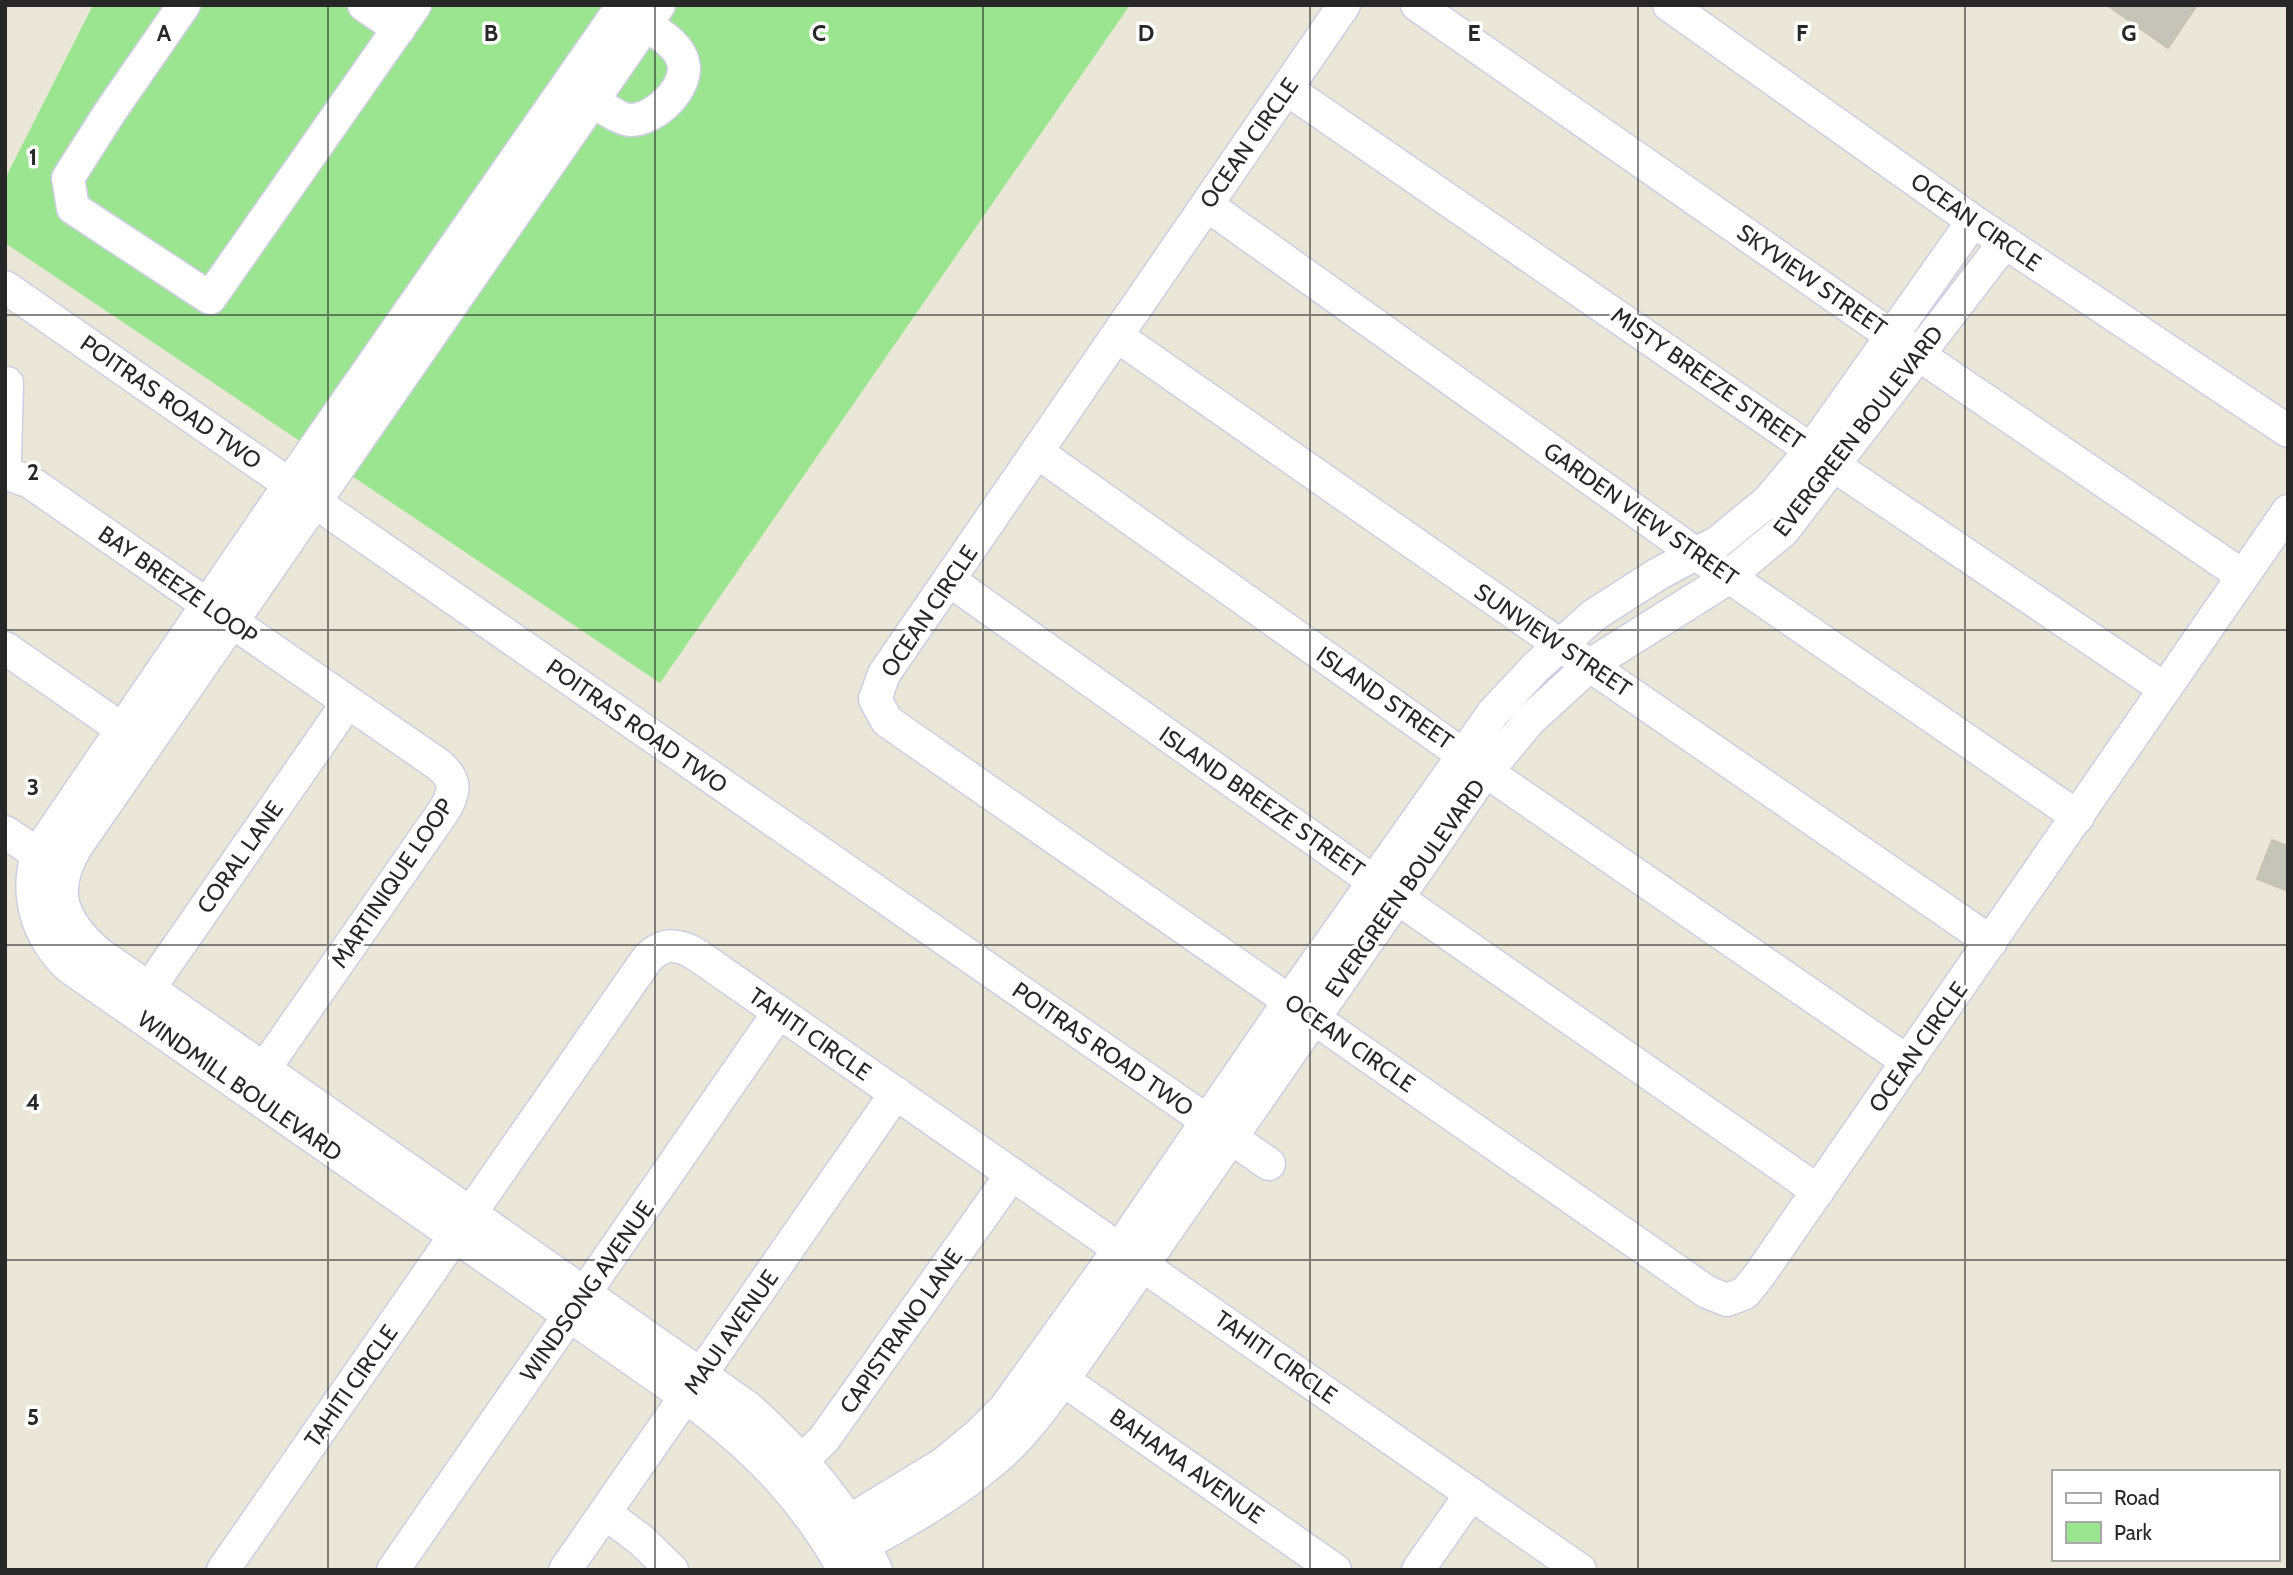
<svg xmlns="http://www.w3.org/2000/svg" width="2293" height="1575" font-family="Cabin,sans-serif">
<rect width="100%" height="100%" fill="#ebe7d8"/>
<polygon fill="#9ce590" points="93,5 1130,5 660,683 5,243 5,179"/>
<g fill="#c6c3b8" stroke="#c6c3b2" stroke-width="2">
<polygon points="2107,5 2197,5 2168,48"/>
<polygon points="2272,840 2288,846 2288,891 2257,879"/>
</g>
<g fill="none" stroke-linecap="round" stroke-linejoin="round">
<defs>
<g id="minor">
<polyline points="184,5 110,112 68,178 73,208 210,298 415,5"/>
<polyline points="364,5 399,29"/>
<path d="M623,5L289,485L37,854C25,897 37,936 69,967L685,1396C752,1445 804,1497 844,1570"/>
<path d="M659,5L76,847C50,891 61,919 97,952L746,1406C798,1452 846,1506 876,1570"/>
<polyline points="1344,5 884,674 875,699 887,721 1707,1292 1727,1300 1745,1293 1758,1277 2288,511"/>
<polyline points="1417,5 1919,355 2243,576"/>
<polyline points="1669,5 1973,221 2288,431"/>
<polyline points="1287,89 1811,450 2165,689"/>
<path d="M593,101C603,107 620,120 631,120C655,120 690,87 683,62C679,45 659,34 646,24"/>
<polyline points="1207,205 1696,554 2078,817"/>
<polyline points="5,287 1269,1164"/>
<polyline points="1117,336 1560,645 1991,942"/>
<polyline points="1037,452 1487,772 1908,1062"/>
<polyline points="5,460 7,383"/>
<path d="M5,473L30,482L439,765C456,780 456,790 445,809L253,1085"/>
<polyline points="949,580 1373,881 1818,1191"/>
<polyline points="5,648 139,741"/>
<polyline points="5,832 54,865"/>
<polyline points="137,1006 348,702"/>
<polyline points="1046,1368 1335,1570"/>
<polyline points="787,1475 824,1439 1012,1174"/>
<polyline points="605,1513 641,1540 672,1570"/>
<polyline points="833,1531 943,1464 978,1435 1005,1408 1120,1248 1290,1000 1493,713 1536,667 1594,615 1658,574 1718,542 1768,501 1811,450 1973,221"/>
<path d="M845,1555C899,1526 955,1495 1000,1455C1025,1433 1044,1406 1063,1380L1478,782L1530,720L1590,665L1719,584L1783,531L2005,242"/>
<path d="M223,1570L647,959C663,942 678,943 697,955L1580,1570"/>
<polyline points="393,1570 779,1012"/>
<polyline points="565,1570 896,1093"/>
<polyline points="1418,1570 1471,1494"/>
</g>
</defs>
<use href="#minor" stroke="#cdcde2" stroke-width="35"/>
<use href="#minor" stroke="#fff" stroke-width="32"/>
</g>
<path fill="none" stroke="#272727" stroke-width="2" stroke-opacity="0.55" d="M328,5V1570M655,5V1570M983,5V1570M1310,5V1570M1638,5V1570M1965,5V1570M5,315H2288M5,630H2288M5,945H2288M5,1260H2288"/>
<g text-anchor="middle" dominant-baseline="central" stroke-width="7" stroke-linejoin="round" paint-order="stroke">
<g font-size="23" fill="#272727" stroke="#fff">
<text transform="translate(1249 143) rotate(-55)">OCEAN CIRCLE</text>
<text transform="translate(1976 222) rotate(35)">OCEAN CIRCLE</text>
<text transform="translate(1812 280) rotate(35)">SKYVIEW STREET</text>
<text transform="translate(1708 378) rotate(35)">MISTY BREEZE STREET</text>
<text transform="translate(171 402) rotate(35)">POITRAS ROAD TWO</text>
<text transform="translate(1858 431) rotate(-52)">EVERGREEN BOULEVARD</text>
<text transform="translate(1641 514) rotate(35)">GARDEN VIEW STREET</text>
<text transform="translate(178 585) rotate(35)">BAY BREEZE LOOP</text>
<text transform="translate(929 611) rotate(-56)">OCEAN CIRCLE</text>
<text transform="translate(1553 640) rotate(34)">SUNVIEW STREET</text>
<text transform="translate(1385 698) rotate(35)">ISLAND STREET</text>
<text transform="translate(637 726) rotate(35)">POITRAS ROAD TWO</text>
<text transform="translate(1262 802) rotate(35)">ISLAND BREEZE STREET</text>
<text transform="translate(240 857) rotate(-55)">CORAL LANE</text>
<text transform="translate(392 883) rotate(-56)">MARTINIQUE LOOP</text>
<text transform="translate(1405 888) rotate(-55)">EVERGREEN BOULEVARD</text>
<text transform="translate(810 1034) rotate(35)">TAHITI CIRCLE</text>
<text transform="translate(1350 1043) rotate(35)">OCEAN CIRCLE</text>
<text transform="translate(1918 1047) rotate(-55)">OCEAN CIRCLE</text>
<text transform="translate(1103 1049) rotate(35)">POITRAS ROAD TWO</text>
<text transform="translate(240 1086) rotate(35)">WINDMILL BOULEVARD</text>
<text transform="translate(587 1291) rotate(-55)">WINDSONG AVENUE</text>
<text transform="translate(901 1331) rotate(-55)">CAPISTRANO LANE</text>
<text transform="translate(731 1332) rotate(-55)">MAUI AVENUE</text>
<text transform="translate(1276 1357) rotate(35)">TAHITI CIRCLE</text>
<text transform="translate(351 1386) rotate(-55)">TAHITI CIRCLE</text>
<text transform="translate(1187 1466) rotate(35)">BAHAMA AVENUE</text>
</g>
</g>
<g font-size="23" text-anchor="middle" font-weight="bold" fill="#272727" stroke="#fff" stroke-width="7" stroke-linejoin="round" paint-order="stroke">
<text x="164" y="41">A</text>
<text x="491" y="41">B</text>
<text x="819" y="41">C</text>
<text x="1146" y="41">D</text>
<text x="1474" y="41">E</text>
<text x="1802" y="41">F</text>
<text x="2129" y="41">G</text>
<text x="33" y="165">1</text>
<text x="33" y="480">2</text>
<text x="33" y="795">3</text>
<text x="33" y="1110">4</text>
<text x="33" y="1425">5</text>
</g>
<rect width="2293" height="1575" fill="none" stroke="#272727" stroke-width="14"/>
<rect x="2052" y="1470" width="228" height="91" fill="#ffffff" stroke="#a9a9a9" stroke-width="2"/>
<rect x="2066" y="1493" width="35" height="10" fill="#ffffff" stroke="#a9a9a9" stroke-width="2"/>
<text x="2114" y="1505" font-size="21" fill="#272727">Road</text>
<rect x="2066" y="1522" width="35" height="21" fill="#9ce590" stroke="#a9a9a9" stroke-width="2"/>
<text x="2114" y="1540" font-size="21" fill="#272727">Park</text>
</svg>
